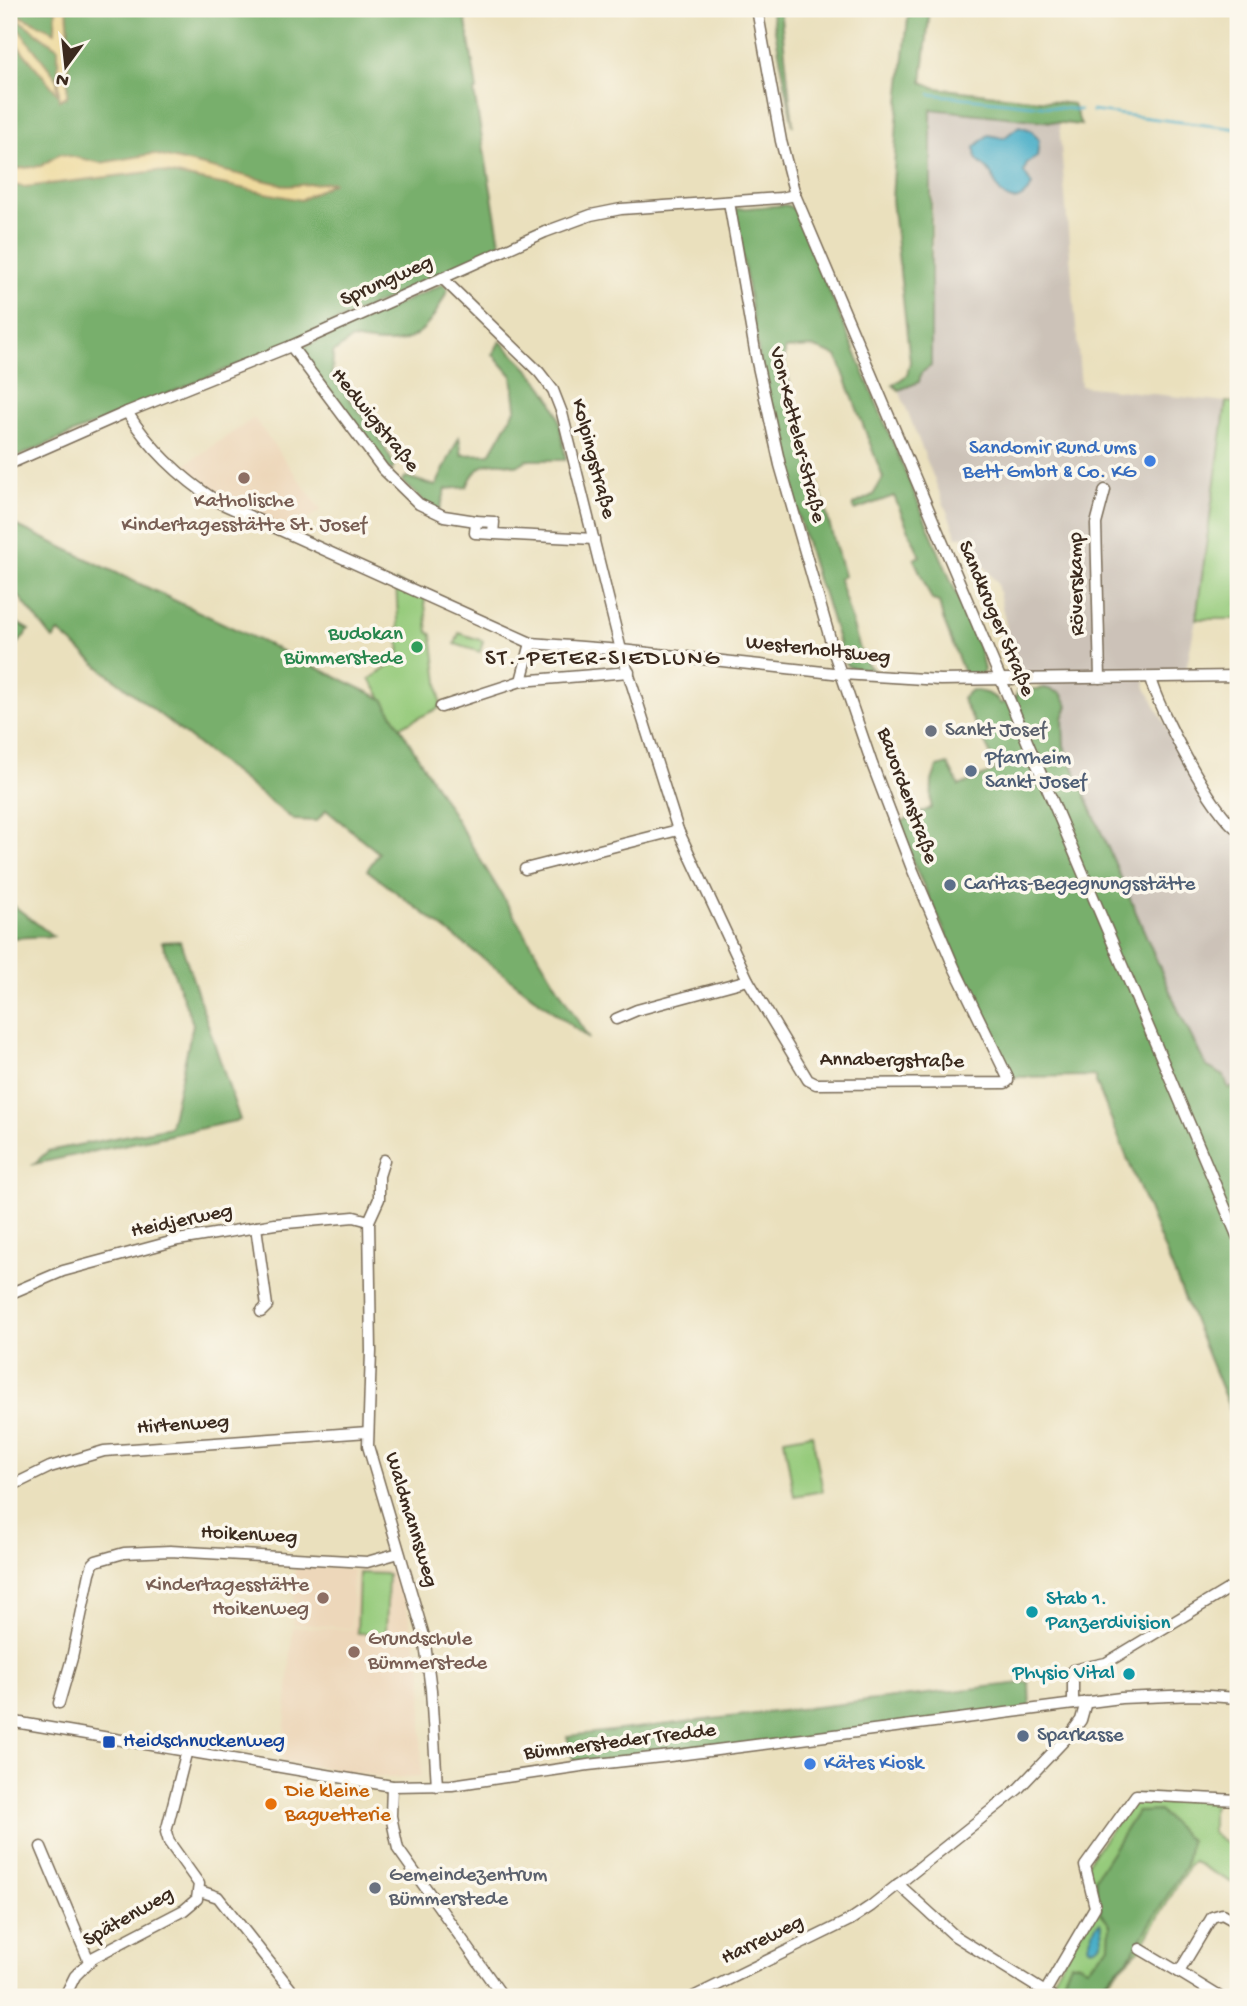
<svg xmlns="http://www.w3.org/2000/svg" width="1247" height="2006" font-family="'Gochi Hand',sans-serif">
<rect width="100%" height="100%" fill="#fbf7ec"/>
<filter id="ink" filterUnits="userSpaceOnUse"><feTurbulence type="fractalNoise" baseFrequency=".0143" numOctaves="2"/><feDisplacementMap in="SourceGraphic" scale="14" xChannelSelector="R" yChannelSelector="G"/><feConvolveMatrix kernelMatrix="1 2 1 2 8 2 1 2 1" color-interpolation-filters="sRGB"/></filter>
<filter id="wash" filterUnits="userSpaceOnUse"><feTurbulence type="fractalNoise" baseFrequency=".00686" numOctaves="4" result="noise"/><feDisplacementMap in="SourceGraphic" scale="28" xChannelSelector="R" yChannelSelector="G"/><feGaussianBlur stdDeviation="1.57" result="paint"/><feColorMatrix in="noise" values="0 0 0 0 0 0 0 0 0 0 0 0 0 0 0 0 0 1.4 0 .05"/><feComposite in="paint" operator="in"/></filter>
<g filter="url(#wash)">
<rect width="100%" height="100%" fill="#eae0bd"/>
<g fill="#edd7ba">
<polygon points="254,418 321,510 290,531 202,488 180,468"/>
<polygon points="295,1565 354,1570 351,1628 293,1624"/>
<polygon points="357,1570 398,1571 423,1675 421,1776 389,1778 282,1761 293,1627 352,1629"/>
</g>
<path fill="#ccc2b8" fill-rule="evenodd" d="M931,109L1059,123L1081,386L1226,402L1196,619L1185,675L1144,677L1146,688L1207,802L1227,825L1238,833V1085L1229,1089L1223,1076L1206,1066L1179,1012L1064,746L1061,693L1045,688L1016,673L997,583L982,564L969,537H957L899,390L919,382L921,373L931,366L933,229ZM1008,133L1039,141L1037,157L1027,163L1024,172L1032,185L1019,200H1011L1001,194L991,172L978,163L975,155V147L988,135L1004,138Z"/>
<g fill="#96cb7c" stroke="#687a4d" stroke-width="2">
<polygon points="1226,402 1238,403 1238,619 1196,619"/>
<polygon points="396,582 424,595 428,632 432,634 441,707 400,727 370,679 400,659"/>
<polygon points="459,633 483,641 480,652 455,644"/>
<polygon points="812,1434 823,1491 794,1496 784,1439"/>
<polygon points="359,1573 388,1574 386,1634 357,1633"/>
<polygon points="1136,1795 1217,1798 1212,1812 1212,1833 1238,1851 1238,1886 1194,1862 1190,1864 1140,1949 1091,1997 1042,1997 1095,1907 1085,1866"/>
</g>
<g fill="#78af6c" stroke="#5a6c45" stroke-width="2">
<polygon points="9,9 56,9 55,32 9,11"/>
<polygon points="67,9 464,9 477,90 474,92 501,248 285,345 9,460 9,184 25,187 157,171 301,200 332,183 288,186 153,154 101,163 60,154 41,166 9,170 9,35 57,92 57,79 9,17 9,13 58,48 59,100 67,96 69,36"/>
<polygon points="771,9 780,9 793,126"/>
<polygon points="909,9 930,9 922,82 936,88 1073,104 1081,125 931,109 931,366 921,373 919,382 899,390 893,385 907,375 910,362 892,200 897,121"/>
<polygon points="786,205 795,209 980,650 984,670 981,675 965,676 943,619 939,602 932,600 914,559 920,556 894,496 855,510 853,505 873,495 883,478 837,356 812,347 785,349 785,366 844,576 839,579 863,659 873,670 849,667 845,663 823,591 818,582 782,461 758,350 736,217 735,209"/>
<path d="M443,284L448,289C425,340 407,350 352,339L333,353L332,377L377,434L394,465L392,471L380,460L297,350Z"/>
<path d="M500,341C522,363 549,386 558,416C562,430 563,445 566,460H527L517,466C494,459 476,462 467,487L446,489L439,511L429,506L402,481L406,477L436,486L459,437L462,455L490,454L516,408L512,376L493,354Z"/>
<polygon points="9,522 383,699 589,1039 367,870 379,853 326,810 317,821 294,820 103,670 59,632 53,639 9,584"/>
<polygon points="9,612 19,624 29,630 9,655"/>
<path d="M1045,688L1061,693L1068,706L1063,718L1064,746L1179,1012L1206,1066L1224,1076L1229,1089L1238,1085V1429L1096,1082V1076L1012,1077L914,865L898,823L931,808L932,781L937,767L948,764L959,786L997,770C988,743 973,724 962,698L971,690C982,692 994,693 1001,704L1016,697L1017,691Z"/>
<polygon points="9,902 53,936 9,938"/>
<polygon points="180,941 240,1120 34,1164 48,1151 170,1127 193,1024 162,942"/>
<polygon points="1029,1682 1030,1711 575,1767 567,1736"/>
<polygon points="1159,1811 1190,1840 1186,1865 1130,1957 1088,1997 1076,1997 1066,1992 1064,1978 1071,1963 1078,1963 1087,1968 1109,1946 1110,1924 1101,1913 1095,1878 1137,1812"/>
</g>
<g fill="#eeda9e" stroke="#94825e" stroke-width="2">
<polygon points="56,9 67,9 69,36 67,96 59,100 58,48 9,13 9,11 55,32"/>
<polygon points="9,17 57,79 58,94 9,35"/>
<polygon points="60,154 101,163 153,154 288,186 334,182 301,200 157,171 24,187 9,184 9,170 41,166"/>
</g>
<g fill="#49aec8" stroke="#426c73" stroke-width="2">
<path d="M1019,126L1031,130L1039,140L1037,157L1027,163L1024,172L1032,185C1026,197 1014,206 1002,194C996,189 995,180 991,174C984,162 974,166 975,147L988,135L1004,138Z"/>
<path d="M1100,1922C1104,1933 1106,1947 1089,1948L1088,1945L1096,1925Z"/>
</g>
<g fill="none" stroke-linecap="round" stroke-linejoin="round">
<g stroke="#49aec8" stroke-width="2.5">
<polyline points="930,94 1080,110"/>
<polyline points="1092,111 1238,129"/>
</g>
<polyline stroke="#49aec8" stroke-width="9" points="9,1978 13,1997"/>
</g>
</g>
<g filter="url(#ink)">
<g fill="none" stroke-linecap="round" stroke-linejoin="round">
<defs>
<g id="minor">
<polyline points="757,9 781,141 795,195 1238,1238"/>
<polyline points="442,278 539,372 553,390 562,413 621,650 678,830 748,980 808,1080 816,1084 1005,1083 1008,1081 1008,1078 954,967 911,866 872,764 835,656 780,465 757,362 729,202"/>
<polyline points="291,346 383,469 419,504 444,516 476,521"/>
<path d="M127,412C150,449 181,478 218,502L531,643L621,650L842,674L940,680L1238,676"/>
<polyline points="9,464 127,412 291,346 545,232 591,215 621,209 781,198 795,195"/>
<polyline points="493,534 494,522 476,521 475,533 594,539"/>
<polyline points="531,643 521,681 629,672"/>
<polyline points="1100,678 1096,524 1105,490"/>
<path d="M1150,678C1158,709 1212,812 1238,830"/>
<polyline points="441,707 521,681"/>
<polyline points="525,869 678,830"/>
<polyline points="616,1019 637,1010 748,980"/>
<polyline points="384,1160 379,1176 379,1199 369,1221 371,1351 368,1446 424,1636 431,1690 437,1786"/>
<polyline points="256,1227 267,1306 261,1312"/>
<polyline points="9,1294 63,1271 178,1240 275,1224 354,1217 369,1221"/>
<polyline points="9,1487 50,1467 104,1451 368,1432"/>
<polyline points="59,1703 72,1658 90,1573 93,1564 96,1561 124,1553 170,1551 367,1562 399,1553"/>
<polyline points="1073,1704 1073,1670 1106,1663 1235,1585"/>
<polyline points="9,1721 392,1786 452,1785 588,1765 670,1756 1121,1698 1194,1695 1238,1698"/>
<polyline points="392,1786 391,1816 398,1849 503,1997"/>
<polyline points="41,1847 89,1961"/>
<polyline points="898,1884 955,1936 1053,1997"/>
<polyline points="200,1891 218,1897 297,1997"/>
<polyline points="1140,1949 1179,1972"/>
<polyline points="58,1997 66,1994 75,1976 94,1957 184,1910 197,1899 199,1884 169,1842 166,1832 187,1750"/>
<polyline points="693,1997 850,1920 871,1906 1018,1789 1073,1731 1081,1720 1086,1702"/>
<polyline points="1042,1997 1095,1907 1085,1866 1136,1795 1238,1800"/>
<polyline points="1220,1997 1179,1972 1212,1917 1222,1914 1238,1923"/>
</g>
</defs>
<use href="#minor" stroke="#786a56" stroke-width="13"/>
<use href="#minor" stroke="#fff" stroke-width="10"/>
</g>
</g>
<g fill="#3f7fe0" stroke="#fbf7ec" stroke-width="2.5">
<circle cx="1150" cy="461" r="7"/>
<circle cx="810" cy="1764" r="7"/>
</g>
<g fill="#8d6e63" stroke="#fbf7ec" stroke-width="2.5">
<circle cx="244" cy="478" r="7"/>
<circle cx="323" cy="1598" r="7"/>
<circle cx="354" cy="1652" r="7"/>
</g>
<circle fill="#2e9e5b" stroke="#fbf7ec" stroke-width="2.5" cx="417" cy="647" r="7"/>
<g fill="#6b7280" stroke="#fbf7ec" stroke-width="2.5">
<circle cx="931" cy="731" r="7"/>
<circle cx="375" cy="1888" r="7"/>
</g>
<g fill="#5c6f8a" stroke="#fbf7ec" stroke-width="2.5">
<circle cx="971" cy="771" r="7"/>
<circle cx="950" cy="885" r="7"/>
<circle cx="1023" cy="1736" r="7"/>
</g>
<g fill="#0f9aa8" stroke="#fbf7ec" stroke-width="2.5">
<circle cx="1032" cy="1612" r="7"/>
<circle cx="1129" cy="1674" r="7"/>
</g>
<rect fill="#1a4fb4" stroke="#fbf7ec" stroke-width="2.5" x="102" y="1735" width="14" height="14" rx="3.5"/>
<circle fill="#e8710a" stroke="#fbf7ec" stroke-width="2.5" cx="271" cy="1804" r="7"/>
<g text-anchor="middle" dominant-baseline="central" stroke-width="7" stroke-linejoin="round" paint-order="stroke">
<g font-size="21" fill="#3b2a1e" stroke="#fbf7ec">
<text transform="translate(387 282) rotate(-24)">Sprungweg</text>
<text transform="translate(374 421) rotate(51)">Hedwigstraße</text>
<text transform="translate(796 435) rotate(76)">Von-Ketteler-Straße</text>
<text transform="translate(592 459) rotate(75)">Kolpingstraße</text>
<text transform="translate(1078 584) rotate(-91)">Röverskamp</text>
<text transform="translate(995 619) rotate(67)">Sandkruger Straße</text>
<text transform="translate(818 651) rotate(6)">Westerholtsweg</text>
<text transform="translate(906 796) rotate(70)">Bauordenstraße</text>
<text transform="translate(892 1062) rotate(1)">Annabergstraße</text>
<text transform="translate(182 1222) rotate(-12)">Heidjerweg</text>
<text transform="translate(183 1426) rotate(-4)">Hirtenweg</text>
<text transform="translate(410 1520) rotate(73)">Waldmannsweg</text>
<text transform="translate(249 1536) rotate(3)">Hoikenweg</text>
<text transform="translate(620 1743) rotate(-7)">Bümmersteder Tredde</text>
<text transform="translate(129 1918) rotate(-30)">Spätenweg</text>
<text transform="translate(763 1941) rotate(-26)">Harreweg</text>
</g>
<g font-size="21" fill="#366cbe" stroke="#fbf7ec" text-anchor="end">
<text x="1136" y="449">Sandomir Rund ums<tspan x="1136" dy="24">Bett GmbH &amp; Co. KG</tspan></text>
<text x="824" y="1764" text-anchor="start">Kätes Kiosk</text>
</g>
<g font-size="21" fill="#785e54" stroke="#fbf7ec">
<text x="244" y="502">Katholische<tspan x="244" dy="24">Kindertagesstätte St. Josef</tspan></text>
<text x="309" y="1586" text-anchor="end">Kindertagesstätte<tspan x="309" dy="24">Hoikenweg</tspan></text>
<text x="368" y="1640" text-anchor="start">Grundschule<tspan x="368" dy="24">Bümmerstede</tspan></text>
</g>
<g font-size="21" fill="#27864d" stroke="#fbf7ec" text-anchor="end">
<text x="403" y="635">Budokan<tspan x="403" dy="24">Bümmerstede</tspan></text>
</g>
<g font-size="21" fill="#5b616d" stroke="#fbf7ec" text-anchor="start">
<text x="945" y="731">Sankt Josef</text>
<text x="389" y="1876">Gemeindezentrum<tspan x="389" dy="24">Bümmerstede</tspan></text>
</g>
<g font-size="21" fill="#4e5e75" stroke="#fbf7ec" text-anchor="start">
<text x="985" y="759">Pfarrheim<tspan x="985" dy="24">Sankt Josef</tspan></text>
<text x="964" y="885">Caritas-Begegnungsstätte</text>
<text x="1037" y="1736">Sparkasse</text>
</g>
<g font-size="21" fill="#0d838f" stroke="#fbf7ec" text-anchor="start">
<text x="1046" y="1600">Stab 1.<tspan x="1046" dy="24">Panzerdivision</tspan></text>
<text x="1115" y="1674" text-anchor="end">Physio Vital</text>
</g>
<g font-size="21" fill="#164399" stroke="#fbf7ec" text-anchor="start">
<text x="123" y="1742">Heidschnuckenweg</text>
</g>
<g font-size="21" fill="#c56008" stroke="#fbf7ec" text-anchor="start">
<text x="285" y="1792">Die kleine<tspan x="285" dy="24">Baguetterie</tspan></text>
</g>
<g font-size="23" letter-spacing="2" fill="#3b2a1e" stroke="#fbf7ec">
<text x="603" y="659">ST.-PETER-SIEDLUNG</text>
</g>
</g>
<rect width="1247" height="2006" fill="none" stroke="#fbf7ec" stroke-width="35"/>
<g transform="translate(66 66) rotate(195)" stroke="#fbf7ec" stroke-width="5" paint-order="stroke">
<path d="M0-5L12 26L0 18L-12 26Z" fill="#3b2a1e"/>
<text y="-10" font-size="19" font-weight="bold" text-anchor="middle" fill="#3b2a1e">N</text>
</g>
</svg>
